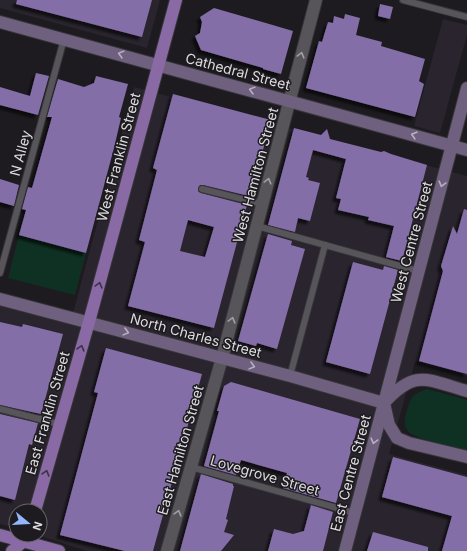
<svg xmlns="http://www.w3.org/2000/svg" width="467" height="551" font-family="Inter,sans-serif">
<defs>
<filter id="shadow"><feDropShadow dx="-3.5" dy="3.5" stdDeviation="1" flood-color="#0009"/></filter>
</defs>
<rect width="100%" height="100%" fill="#1d1b1f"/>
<g fill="#29242d">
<polygon points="0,0 160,0 147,48 0,8"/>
<polygon points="443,19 467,25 467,35 440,133 414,126"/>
<polygon points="134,87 467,176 467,376 415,362 389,454 467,475 467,551 87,551 37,535 40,535 40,511 16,511 16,528 0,524 0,293 73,313"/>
</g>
<g fill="#0f3123">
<polygon points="19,235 86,253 75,295 8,278"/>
<path d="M427,389L467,400V450C454,447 416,440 408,431C403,425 405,417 407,410C411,397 413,394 427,389Z"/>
</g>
<g fill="#846ea8" fill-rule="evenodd" filter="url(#shadow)">
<polygon points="17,0 152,0 142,37 16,4"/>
<polygon points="380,4 393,7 390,19 378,16"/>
<polygon points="214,8 293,31 281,74 263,69 263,68 201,50 195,36 200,33 202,22 200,17"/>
<polygon points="345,14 360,18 356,35 382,42 381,46 425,59 419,81 424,84 415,117 306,88 319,41 322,42 328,22 333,23 334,16 344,19"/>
<polygon points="36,73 49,76 38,115 0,105 0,87 30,96"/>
<polygon points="96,76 128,84 119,117 121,118 114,148 86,253 19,235 26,210 22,209 28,187 32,188 52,117 47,117 58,79 84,87 94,83"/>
<path d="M173,94L271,120L251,195L249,194V196L203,185H200L198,188V191L201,193L247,205L214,328L128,306L145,242L139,240L157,170L153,168ZM188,220L214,227L205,257L180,251Z"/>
<polygon points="294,128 321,135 327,129 330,139 381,152 384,151 391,154 427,165 402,261 386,257 394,226 368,220 369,217 338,210 341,199 336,198 346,159 313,150 306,177 309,178 308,180 320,183 310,221 298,218 295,232 268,225"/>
<polygon points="0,179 19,185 14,206 0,202"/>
<polygon points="464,209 467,210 467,374 419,361 443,271 441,266 453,226 457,234"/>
<polygon points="268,234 292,241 291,245 305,249 277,349 257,343 256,346 238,341"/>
<polygon points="353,262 383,270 384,266 398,270 370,374 326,362"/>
<polygon points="0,322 22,327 23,324 63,334 41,414 0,405"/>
<polygon points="106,348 202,374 153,551 125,551 60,535 98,393 94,392"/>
<polygon points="231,382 360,419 336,503 283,488 287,473 241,460 236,475 204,466 219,411 217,411 224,386"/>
<polygon points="0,414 38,423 32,445 29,444 15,500 0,496"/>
<polygon points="393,457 467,477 467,551 442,551 452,516 382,497"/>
<polygon points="201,474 233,484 233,486 234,486 226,519 228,520 224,532 234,535 221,551 180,551"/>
<polygon points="311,505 333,512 323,551 268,551 274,529 293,534 304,531"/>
<polygon points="373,532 428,547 428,551 367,551"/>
</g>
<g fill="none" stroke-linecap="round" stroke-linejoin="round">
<defs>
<g id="lane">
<polyline points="403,0 467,17"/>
<polyline points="202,189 262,204"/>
<polyline points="257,226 418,271"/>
<polyline points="0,273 64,39"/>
<polyline points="290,376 325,245"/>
<polyline points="0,409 59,424"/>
<polyline points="191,467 355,513"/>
</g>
<polyline id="street" points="167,551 222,358 316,0"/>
<g id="secondary">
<polyline points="0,22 467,150"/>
<polyline points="0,299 290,376 384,403"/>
<path d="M467,391C427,380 416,368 384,403L389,425L397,438L409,443L467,457"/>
<polyline points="345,551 467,88"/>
</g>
<g id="primary">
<polyline points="35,511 89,322 176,0"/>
<polyline points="0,535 59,551"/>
<polyline points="12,551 24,541 26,536"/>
</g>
</defs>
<use href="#lane" stroke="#363538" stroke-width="8"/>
<use href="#street" stroke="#363538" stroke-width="14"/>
<use href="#secondary" stroke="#363538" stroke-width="14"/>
<use href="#primary" stroke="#363538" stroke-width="14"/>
<use href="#lane" stroke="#57555a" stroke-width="6"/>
<use href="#street" stroke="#57555a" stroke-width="12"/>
<use href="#secondary" stroke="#706080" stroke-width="12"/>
<use href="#primary" stroke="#896aa5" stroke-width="12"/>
</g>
<defs><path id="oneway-chevron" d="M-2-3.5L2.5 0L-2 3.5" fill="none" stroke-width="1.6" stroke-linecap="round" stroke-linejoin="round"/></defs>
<g stroke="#b7b0bd">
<use href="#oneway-chevron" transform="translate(121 54) rotate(-165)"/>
<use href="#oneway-chevron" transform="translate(252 90) rotate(-165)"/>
<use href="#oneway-chevron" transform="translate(414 135) rotate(-164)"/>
<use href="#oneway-chevron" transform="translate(442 184) rotate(105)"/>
<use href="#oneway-chevron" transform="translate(126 332) rotate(15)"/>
<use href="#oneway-chevron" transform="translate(252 366) rotate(15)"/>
<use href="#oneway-chevron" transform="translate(374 441) rotate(105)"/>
</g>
<g stroke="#a19fa3">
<use href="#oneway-chevron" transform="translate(301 55) rotate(-75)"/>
<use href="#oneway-chevron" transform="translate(268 181) rotate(-75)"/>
<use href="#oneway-chevron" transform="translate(232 320) rotate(-75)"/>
<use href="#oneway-chevron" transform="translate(178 513) rotate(-74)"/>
</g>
<g stroke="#3d3347">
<use href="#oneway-chevron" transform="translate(99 285) rotate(-75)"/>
<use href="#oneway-chevron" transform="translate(81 348) rotate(-74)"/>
<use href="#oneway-chevron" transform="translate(46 473) rotate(-74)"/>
</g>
<g text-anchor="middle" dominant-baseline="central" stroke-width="3" stroke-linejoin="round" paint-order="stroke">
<g font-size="14" fill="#dddbde" stroke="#1d1b1f">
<text transform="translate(238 71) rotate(15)">Cathedral Street</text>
<text transform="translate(20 153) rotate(-75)">N Alley</text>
<text transform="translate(118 157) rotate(-75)">West Franklin Street</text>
<text transform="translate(255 175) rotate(-75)">West Hamilton Street</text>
<text transform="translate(411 242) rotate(-75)">West Centre Street</text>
<text transform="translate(196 335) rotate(15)">North Charles Street</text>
<text transform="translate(47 413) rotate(-74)">East Franklin Street</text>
<text transform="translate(180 450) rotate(-74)">East Hamilton Street</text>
<text transform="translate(350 473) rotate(-75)">East Centre Street</text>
<text transform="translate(265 475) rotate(16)">Lovegrove Street</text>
</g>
</g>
<g transform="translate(28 523) rotate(108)"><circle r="19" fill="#1d1b1f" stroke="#6a686b"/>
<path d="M0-3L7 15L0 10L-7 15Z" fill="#92b7fd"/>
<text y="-6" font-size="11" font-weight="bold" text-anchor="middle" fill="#dddbde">N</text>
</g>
</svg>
